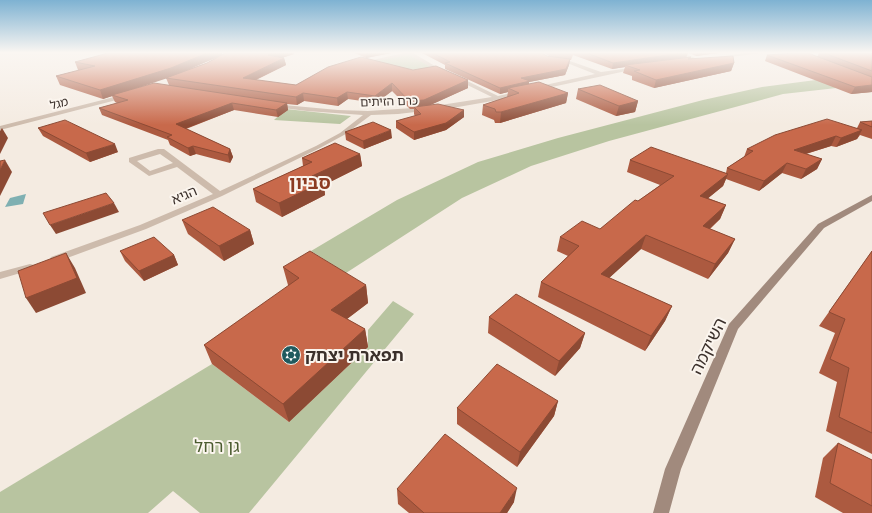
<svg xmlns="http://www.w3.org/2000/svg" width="872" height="513" font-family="Montserrat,'Noto Sans Hebrew',sans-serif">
<rect width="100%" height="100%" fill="#f4ebe1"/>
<g fill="#b8c4a0">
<path d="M408,54L437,69C413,72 393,67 370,61Z"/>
<polygon points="854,75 872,84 783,94 609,141 531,166 462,198 346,273 311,251 397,200 478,162 558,138 703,100 762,87"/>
<polygon points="286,109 351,116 340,124 274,120"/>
<polygon points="393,301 414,314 249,513 200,513 173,491 148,513 0,513 0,492 212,364 289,422 368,347 368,330"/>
</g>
<polygon fill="#7fb0b2" points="26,194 23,204 5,207 10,198"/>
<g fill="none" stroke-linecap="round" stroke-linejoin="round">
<g fill="#cdbbac" fill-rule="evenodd">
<polygon points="404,53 413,53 445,72 441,73 409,55 376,61 381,63 379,65 368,61"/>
<polygon points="534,53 540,53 550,59 570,61 601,72 638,67 640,68 538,90 535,88 536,87 595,74 567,63 547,61"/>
<polygon points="676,53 683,53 700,60 696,61"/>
<polygon points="744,53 763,53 721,58 719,57"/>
<path d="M457,76L498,96L520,91L523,93L498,100L458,107L398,114L371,115L344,135L320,148L222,196L146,229L59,261H51L50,259L51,257L140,225L213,194L177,167L149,176L129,162V158L158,149H164L220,191L316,146L340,133L363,115L307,111L275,107L272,105L273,104L338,110L368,111L428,107L492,97L455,79ZM160,154L173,163L150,171L137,161Z"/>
<polygon points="126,94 129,96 128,97 0,130 0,126"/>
<polygon points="30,264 34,265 35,267 34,269 0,279 0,272"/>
</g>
<polygon fill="#a18a7d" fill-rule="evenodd" points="872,195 872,201 824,228 738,329 681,469 669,513 653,513 665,469 729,324 818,224"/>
</g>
<g fill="#ac5a40" fill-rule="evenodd">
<path d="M225,53H293L294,54L281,58H284L286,65L256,80L296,85L413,70L468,80V88L430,105L464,110V117L446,130L414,140L396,128V121L415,116L414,114V109H410L392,91L376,103L348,99L338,106L304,101L297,105L287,104L288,110L278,117L234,110L186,129L230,149L233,157L230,163L196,154L190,156L170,145L168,140L102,115L99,108L117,103L115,102L112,96L103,99L60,85L56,76L80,70H78L75,62L222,55ZM218,57L207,63L186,70ZM166,78L169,85L124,92Z"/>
<polygon points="355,53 391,53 366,58"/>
<polygon points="422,53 542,53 547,56 549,56 544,53 688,53 686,57 691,58 734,63 731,71 654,88 632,80 632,76 623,73 625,67 612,69 573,55 571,60 570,60 569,65 565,75 529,82 529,84 568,93 566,103 500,123 495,123 494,120 482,115 483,105 507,97 508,92 500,94 445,69 445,65"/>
<polygon points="689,53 718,53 696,56"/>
<polygon points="819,53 872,53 872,92 851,94 765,61 767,55 817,57"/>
<polygon points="578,89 638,101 635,112 616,116 576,99"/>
<polygon points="872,121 872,139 860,135 857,139 836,147 831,146 806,154 822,159 817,169 801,179 782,173 759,191 726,179 723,186 708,198 726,205 720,219 710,229 735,239 728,253 708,279 641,249 609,278 672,306 665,321 645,351 538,297 541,282 568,256 557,251 560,237 600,229 660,185 627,172 630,160 726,173 727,168 744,157 747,149 857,128 860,122"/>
<polygon points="38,128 118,152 90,162 43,136"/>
<polygon points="345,132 392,138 364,149 346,140"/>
<polygon points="360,154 362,166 324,185 325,195 282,217 256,202 253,189 303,166 302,158"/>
<polygon points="182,220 250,230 254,244 224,261 188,234"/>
<polygon points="120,251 174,255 178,265 144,281 125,261"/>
<polygon points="872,251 872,454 826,431 837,382 819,373 835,333 819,326"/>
<polygon points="283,267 366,285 368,303 347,319 365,329 368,347 289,422 212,364 204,345 289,286 288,285"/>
<polygon points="489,317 585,333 580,348 555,376 488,333"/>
<polygon points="558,401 554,416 517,467 457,424 457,408"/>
<polygon points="838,443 872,460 872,513 843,513 815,497 823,458"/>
<polygon points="397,489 514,502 507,513 409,513 398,504"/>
</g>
<g fill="#8c4a34">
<polygon points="207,53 222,53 222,55 174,76 103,99 100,90"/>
<polygon points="273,53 293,53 294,54 269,62 268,55"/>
<polygon points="366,53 391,53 366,58"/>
<polygon points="681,53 688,53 686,58 625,65 625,67 612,69 613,63"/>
<polygon points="697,53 718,53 696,56"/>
<polygon points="284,58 286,65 245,85 243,78"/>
<polygon points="570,59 569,65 565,75 529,82 529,88 508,88 508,92 500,94 500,88 521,78"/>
<polygon points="734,63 731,71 654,88 656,80"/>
<polygon points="468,80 468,88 424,108 414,107 414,109 414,101"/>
<polygon points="392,83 392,91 376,103 375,96"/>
<polygon points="872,85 872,92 851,94 855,87"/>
<polygon points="347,92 348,99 338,106 337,98"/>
<polygon points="303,93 304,101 297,105 296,97"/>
<polygon points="568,93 566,103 500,123 501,112"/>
<polygon points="638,101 635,112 616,116 619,106"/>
<polygon points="232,103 234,110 179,131 176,124"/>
<polygon points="287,103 288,110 278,117 276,110"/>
<polygon points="464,110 464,117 446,130 414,140 414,132"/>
<polygon points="2,128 8,138 0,154 0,131"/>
<polygon points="391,130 392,138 364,149 363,141"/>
<polygon points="862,130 857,139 836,147 841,138"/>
<polygon points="836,136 831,146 789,159 794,150"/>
<polygon points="115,144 118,152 90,162 86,153"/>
<polygon points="193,146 196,154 190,156 188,148"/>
<polygon points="230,149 233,157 230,163 228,155"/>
<polygon points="360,154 362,166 324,185 325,195 282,217 279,203 312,176"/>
<polygon points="822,159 817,169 801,179 806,169"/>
<polygon points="5,160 12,172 0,196 0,170"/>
<polygon points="787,163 782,173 759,191 764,181"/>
<polygon points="728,174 723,186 695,209 700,196"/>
<polygon points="114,203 119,212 56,234 50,225"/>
<polygon points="726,205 720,219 697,240 703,226"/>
<polygon points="250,230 254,244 224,261 219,246"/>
<polygon points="646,235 641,249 597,289 601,274"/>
<polygon points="735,239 728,253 708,279 715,264"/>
<polygon points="66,253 75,268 86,293 36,313 26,298"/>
<polygon points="174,255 178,265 144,281 139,271"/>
<polygon points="366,285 368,303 335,328 331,310"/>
<polygon points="672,306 665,321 645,351 651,336"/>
<polygon points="365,329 368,347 289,422 283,404"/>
<polygon points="585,333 580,348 555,376 559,361"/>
<polygon points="558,401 554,416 517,467 520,452"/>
<polygon points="517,488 514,502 507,513 500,513"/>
</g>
<g fill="#c8694b" stroke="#8c4a34">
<polygon points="108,53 207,53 171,68 100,90 56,76 95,66 75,62"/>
<polygon points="225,53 273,53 268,55 284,58 243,78 296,85 328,67 361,57 413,70 436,66 468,80 424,100 409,101 392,83 375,96 347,92 337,98 303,93 296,97 166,78 207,63"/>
<polygon points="433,53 542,53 547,56 570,59 566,69 521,78 530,81 500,88 445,63 450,62"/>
<polygon points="587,53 681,53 613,63"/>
<polygon points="795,53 808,53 872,77 872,85 855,87 767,55"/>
<polygon points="824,53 872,53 872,71"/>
<polygon points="733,56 734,63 656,80 634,71 640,70 625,65 691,57 688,59"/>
<polygon points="539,82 568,93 501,112 496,112 495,109 483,105 519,93 508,88"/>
<polygon points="154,83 287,103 276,110 232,103 176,124 230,149 228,155 193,146 188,148 167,137 172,135 99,108 128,100 112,95"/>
<polygon points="600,85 638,101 619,106 578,89"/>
<polygon points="438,104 464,110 446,123 414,132 396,121 421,114 414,107"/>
<polygon points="827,119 862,130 841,138 836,136 794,150 822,159 806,169 787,163 764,181 727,168 753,151 747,149 775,135"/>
<polygon points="65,120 115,144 86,153 38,128"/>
<polygon points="872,121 872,127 860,122"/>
<polygon points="373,122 391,130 363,141 345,132"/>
<polygon points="335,143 360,154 312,176 323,182 279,203 253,189 312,162 302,158"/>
<polygon points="651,147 728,174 700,196 726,205 703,226 735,239 715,264 646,235 601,274 672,306 651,336 541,282 579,246 560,237 582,221 600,229 635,200 638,201 674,176 630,160"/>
<polygon points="5,160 0,170 0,161"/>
<polygon points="106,193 114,203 50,225 43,213"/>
<polygon points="213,207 250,230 219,246 182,220"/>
<polygon points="154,237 174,255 139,271 120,251"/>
<polygon points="310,251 366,285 331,310 365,329 283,404 204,345 299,278 283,267"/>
<polygon points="872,251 872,433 839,417 849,368 830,359 845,319 829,312"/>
<polygon points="66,253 77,278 26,298 18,271"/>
<polygon points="516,294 585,333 559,361 489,317"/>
<polygon points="497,364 558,401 520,452 457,408"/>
<polygon points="445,434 517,488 500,513 424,513 397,489"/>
<polygon points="838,443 872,460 872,506 830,483"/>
</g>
<linearGradient id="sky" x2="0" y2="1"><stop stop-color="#7eb2d2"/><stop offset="0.42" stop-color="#faf6f2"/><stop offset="1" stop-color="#faf6f2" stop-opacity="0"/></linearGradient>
<rect width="872" height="125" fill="url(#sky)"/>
<defs>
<symbol id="synagogue-disc" viewBox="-11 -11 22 22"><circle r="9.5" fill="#1f5a5e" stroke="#fbf5ee"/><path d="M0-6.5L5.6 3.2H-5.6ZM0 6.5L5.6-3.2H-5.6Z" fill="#fff"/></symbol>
</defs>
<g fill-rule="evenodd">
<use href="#synagogue-disc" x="280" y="344" width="22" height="22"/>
</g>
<g text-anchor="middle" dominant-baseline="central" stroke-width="4" stroke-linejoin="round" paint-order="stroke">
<g font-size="12" fill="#3b302b" stroke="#fbf5ee">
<text transform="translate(389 101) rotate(-2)">כרם הזיתים</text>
<text transform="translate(59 103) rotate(-14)">מגל</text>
</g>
<g font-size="14" fill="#3b302b" stroke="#fbf5ee">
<text transform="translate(184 195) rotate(-23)">הגיא</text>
</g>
<g font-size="17" fill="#3b302b" stroke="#fbf5ee">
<text transform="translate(708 346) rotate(-64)">השיקמה</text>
</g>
<g font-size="17" font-weight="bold" fill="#3b302b" stroke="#fbf5ee" text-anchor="start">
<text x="305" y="355">תפארת יצחק</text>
</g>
<g font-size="17" fill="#4a5a2e" stroke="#fbf5ee">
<text x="217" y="446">גן רחל</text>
</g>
<g font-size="18" font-weight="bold" fill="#8c3b22" stroke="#fbf5ee">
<text x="310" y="183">סביון</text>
</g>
</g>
</svg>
